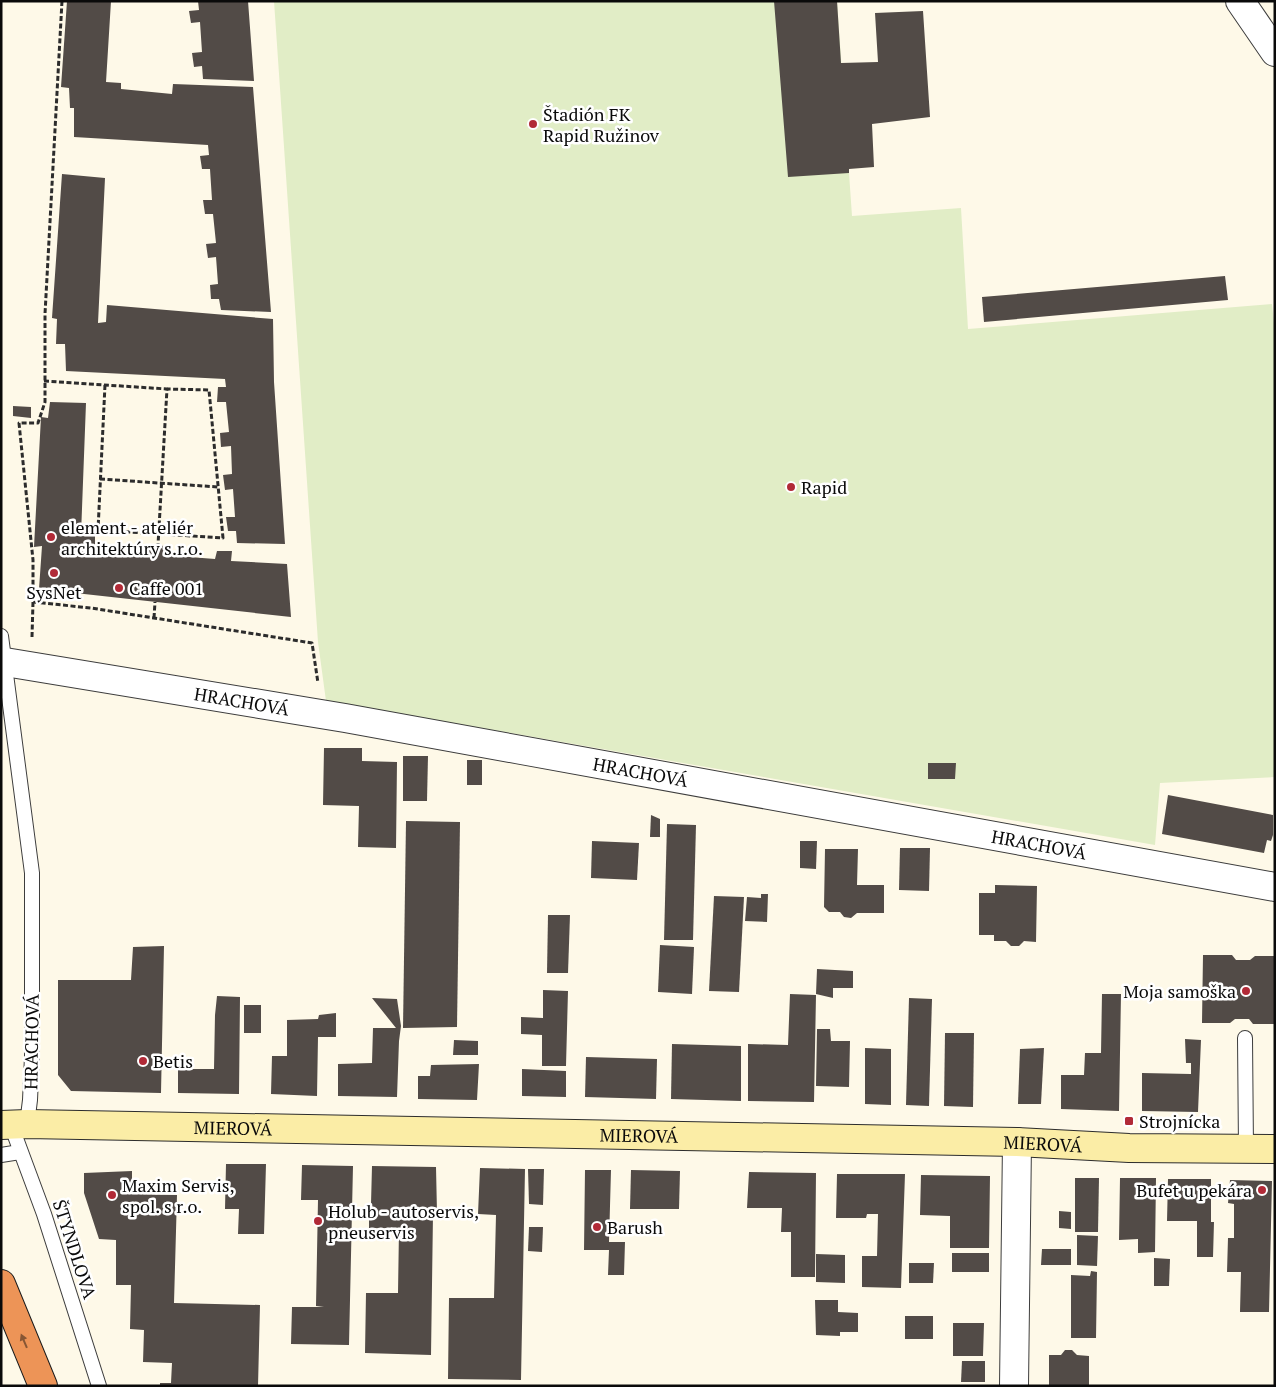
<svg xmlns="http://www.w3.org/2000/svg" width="1276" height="1387" font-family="'PT Serif',serif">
<rect width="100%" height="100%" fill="#fef9e8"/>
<polygon fill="#e1edc6" points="274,1 837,1 852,216 961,208 968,329 1272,304 1275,333 1275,777 1160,783 1155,845 326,701 318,642"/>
<g fill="#524b47">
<polygon points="67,1 111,1 106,82 121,83 121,89 172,94 173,84 253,87 271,312 221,310 219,299 211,299 210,285 218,284 216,257 208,258 206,244 216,243 213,214 205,214 203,200 212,200 210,169 202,169 200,156 209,155 208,145 74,137 74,108 70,108 69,88 61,87"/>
<polygon points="198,1 248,1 254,81 203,79 202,66 194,67 192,53 202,52 200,22 191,23 189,11 199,10"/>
<polygon points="774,1 837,1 841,63 878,62 875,13 923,11 930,117 872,124 874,167 849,169 849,173 788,177"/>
<polygon points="62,174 105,178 98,323 106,322 107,305 273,319 274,382 285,544 237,543 236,531 228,531 226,517 235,517 233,489 225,490 223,475 232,474 231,446 221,447 220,433 229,432 226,402 217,402 218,387 226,387 225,379 66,371 65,344 56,344 57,319 52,318"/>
<polygon points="1225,276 1228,300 984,322 982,297"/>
<polygon points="50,402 86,403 81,535 95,536 95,551 147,556 149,544 164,546 164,555 215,559 217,551 232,551 231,561 287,564 291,617 39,589 42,546 34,547 41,417 48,418"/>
<polygon points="13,406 31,407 31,418 13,416"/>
<polygon points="324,748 362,748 362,761 397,762 396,848 358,847 359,806 323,805"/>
<polygon points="403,756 428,756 427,801 403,801"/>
<rect x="467" y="760" width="15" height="25"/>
<polygon points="928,763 956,763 955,779 928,779"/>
<polygon points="1168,795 1273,815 1273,835 1271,841 1267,840 1264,853 1162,834"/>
<polygon points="651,815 660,819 660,837 650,837"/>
<polygon points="406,821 460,822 457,1027 403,1028"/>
<polygon points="667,824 696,825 693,940 664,940"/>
<polygon points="592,841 639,843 637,880 591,878"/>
<polygon points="800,841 817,841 816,869 800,868"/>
<polygon points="900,848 930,848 929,891 899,890"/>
<polygon points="825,849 858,849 857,885 884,885 884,913 857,913 851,918 844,917 840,912 829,912 824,907"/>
<polygon points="995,885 1037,886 1036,942 1024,941 1019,946 1011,946 1006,941 994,941 994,935 979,935 979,893 995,893"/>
<polygon points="761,894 768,894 767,922 745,921 747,897 761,898"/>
<polygon points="714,896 744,897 739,992 709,991"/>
<polygon points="548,915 570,915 568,973 547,973"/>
<polygon points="660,945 694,947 692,994 658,992"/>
<polygon points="164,946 161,1093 71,1091 58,1075 58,980 131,980 133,947"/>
<polygon points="1203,955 1232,955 1236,960 1250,960 1255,956 1275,956 1275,1024 1253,1024 1249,1019 1235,1019 1230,1023 1202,1023"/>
<polygon points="817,969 853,971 853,988 833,988 833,998 816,994"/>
<polygon points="543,990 568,991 566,1066 542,1066 542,1035 521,1034 521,1017 543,1018"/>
<polygon points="790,994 816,995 814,1102 748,1101 748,1044 788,1045"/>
<polygon points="1102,994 1121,994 1119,1111 1061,1109 1061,1075 1084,1075 1085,1053 1101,1053"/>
<polygon points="217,996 240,997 239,1094 178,1093 178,1069 214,1069 215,1015"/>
<polygon points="372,998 397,999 401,1026 399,1041 397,1097 338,1096 338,1064 372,1063 373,1028 396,1028"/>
<polygon points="909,998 932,999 929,1106 906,1105"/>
<rect x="244" y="1005" width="17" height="28"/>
<polygon points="336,1013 336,1037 318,1037 317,1096 271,1094 272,1056 287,1056 287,1020 318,1019 319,1015"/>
<polygon points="817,1029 830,1029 831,1041 850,1041 849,1087 816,1086"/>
<polygon points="945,1033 974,1033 973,1107 944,1106"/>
<polygon points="1185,1039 1201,1040 1198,1112 1142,1111 1142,1073 1191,1074 1191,1063 1186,1063"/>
<polygon points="454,1040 478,1041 478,1055 453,1055"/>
<polygon points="672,1044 741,1046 741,1101 671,1099"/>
<polygon points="865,1048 891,1049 891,1105 865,1104"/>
<polygon points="1044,1048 1041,1104 1018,1104 1020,1049"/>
<polygon points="586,1057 657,1059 656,1099 585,1097"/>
<polygon points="479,1064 477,1100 418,1099 418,1076 430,1076 431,1065"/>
<polygon points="522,1069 566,1071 566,1097 522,1096"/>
<polygon points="226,1164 266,1164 264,1234 238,1234 239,1209 225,1209"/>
<polygon points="302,1165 353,1166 349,1345 291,1344 292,1307 324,1307 316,1306 318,1200 301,1200"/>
<polygon points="372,1166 436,1167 437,1213 433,1214 431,1355 365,1353 366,1293 398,1293 399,1229 369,1228 369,1204 371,1204"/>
<polygon points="480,1168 525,1169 521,1380 448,1379 449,1298 494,1298 496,1215 478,1214"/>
<polygon points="528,1169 544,1169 543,1205 529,1204"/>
<polygon points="585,1170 611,1170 609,1242 625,1242 624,1275 608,1275 609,1250 584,1250"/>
<polygon points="631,1170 680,1171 679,1209 630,1209"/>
<polygon points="132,1171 132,1194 177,1195 174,1303 260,1305 258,1386 160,1386 160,1383 171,1383 172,1363 143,1362 144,1330 130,1329 131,1285 116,1285 116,1240 99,1239 84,1193 84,1173"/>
<polygon points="749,1172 816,1173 815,1277 791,1277 791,1232 781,1232 782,1208 747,1208"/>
<polygon points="837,1174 905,1174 901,1288 862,1287 862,1256 877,1256 878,1214 867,1214 866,1218 836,1218"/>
<polygon points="921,1175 990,1176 989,1248 950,1248 950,1216 920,1215"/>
<polygon points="1075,1178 1099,1178 1098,1232 1075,1232"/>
<polygon points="1120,1178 1156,1178 1155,1252 1138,1253 1138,1239 1119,1240"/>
<polygon points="1168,1179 1211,1179 1211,1222 1214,1222 1213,1257 1197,1257 1197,1221 1167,1221"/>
<polygon points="1230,1180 1272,1181 1269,1312 1240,1312 1241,1272 1227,1272 1228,1238 1234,1238 1234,1204 1228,1203"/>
<polygon points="1059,1211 1071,1212 1071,1229 1059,1228"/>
<polygon points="529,1227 543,1227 542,1252 528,1251"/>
<polygon points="1077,1235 1098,1236 1097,1266 1077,1265"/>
<polygon points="1042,1249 1071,1249 1071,1265 1041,1265"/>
<rect x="952" y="1253" width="37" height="19"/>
<polygon points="816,1254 845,1255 845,1283 816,1282"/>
<polygon points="1154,1258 1170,1259 1169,1286 1154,1286"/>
<polygon points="909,1263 934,1263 933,1283 909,1283"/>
<polygon points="1091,1271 1097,1272 1096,1338 1071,1338 1071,1275 1090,1276"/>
<polygon points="815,1300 838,1300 838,1312 858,1313 858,1332 840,1332 840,1336 816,1335"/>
<rect x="905" y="1316" width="28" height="23"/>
<polygon points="953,1323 984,1323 983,1356 953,1356"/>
<polygon points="1065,1350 1072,1350 1077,1355 1089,1356 1089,1386 1049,1386 1049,1355 1061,1355"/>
<polygon points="962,1361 985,1361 985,1382 961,1382"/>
</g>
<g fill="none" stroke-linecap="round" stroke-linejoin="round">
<defs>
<g id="lane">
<polyline points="1,636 32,873 32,1056 30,1100 27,1124"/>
<polyline points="1245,1038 1246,1149"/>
<polyline points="11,1125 44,1214 99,1386"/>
<polyline points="1,1155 20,1152"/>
</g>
<g id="street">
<polyline points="1240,1 1275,52"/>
<path id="s1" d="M5,662L345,718L1275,887"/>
<polyline points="1014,1386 1017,1142"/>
</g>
<g id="secondary">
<path id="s2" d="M1,1125L27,1124L1017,1142L1129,1148L1275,1149"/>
</g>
<polyline id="highway" points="1,1284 43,1386"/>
</defs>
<use href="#lane" stroke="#3d3d3d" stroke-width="16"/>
<use href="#street" stroke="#3d3d3d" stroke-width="30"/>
<use href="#secondary" stroke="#2c2c2c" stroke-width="30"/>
<use href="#highway" stroke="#1b1b1b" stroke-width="30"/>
<g stroke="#2c2c2c" stroke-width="3" stroke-dasharray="5 2.5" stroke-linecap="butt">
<polyline points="62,1 45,314 45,402 38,423 19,423 33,560 33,602 91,608 312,643 318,683"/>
<polyline points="44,381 167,389 158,545"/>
<polyline points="105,385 98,530 223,538 209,390 167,389"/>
<polyline points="100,479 218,487"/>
<polyline points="154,618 155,602"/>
<polyline points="32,637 33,602"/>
</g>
<use href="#lane" stroke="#fff" stroke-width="14"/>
<use href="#street" stroke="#fff" stroke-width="28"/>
<use href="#secondary" stroke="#fbeda6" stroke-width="28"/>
<use href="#highway" stroke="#ed9457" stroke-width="28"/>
</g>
<defs><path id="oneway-solid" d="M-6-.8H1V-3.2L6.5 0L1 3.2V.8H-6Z" transform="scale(1.25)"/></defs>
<use fill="#875634" href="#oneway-solid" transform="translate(24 1341) rotate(-113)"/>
<g fill="#b12a37" stroke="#fff" stroke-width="2">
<circle cx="533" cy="124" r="5"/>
<circle cx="791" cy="487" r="5"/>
<circle cx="51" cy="537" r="5"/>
<circle cx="54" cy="573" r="5"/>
<circle cx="119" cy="588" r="5"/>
<circle cx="1246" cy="991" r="5"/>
<circle cx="143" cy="1061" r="5"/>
<rect x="1124" y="1116" width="10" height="10" rx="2.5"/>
<circle cx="1262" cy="1190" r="5"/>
<circle cx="112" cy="1195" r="5"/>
<circle cx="318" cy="1221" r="5"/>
<circle cx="597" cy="1227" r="5"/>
</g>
<g text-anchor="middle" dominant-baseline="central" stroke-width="5" stroke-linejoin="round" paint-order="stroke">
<g font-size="18" fill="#0a0a0a" stroke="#fff" text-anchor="start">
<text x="543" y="114">Štadión FK<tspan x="543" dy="21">Rapid Ružinov</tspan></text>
<text x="801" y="487">Rapid</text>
<text x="61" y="527">element - ateliér<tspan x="61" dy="21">architektúry s.r.o.</tspan></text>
<text x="129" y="588">Caffe 001</text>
<text x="54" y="592" text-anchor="middle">SysNet</text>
<text x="1236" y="991" text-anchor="end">Moja samoška</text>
<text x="153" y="1061">Betis</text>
<text x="1139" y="1121">Strojnícka</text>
<text x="122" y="1185">Maxim Servis,<tspan x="122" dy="21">spol. s r.o.</tspan></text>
<text x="1252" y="1190" text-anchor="end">Bufet u pekára</text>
<text x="328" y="1211">Holub - autoservis,<tspan x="328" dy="21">pneuservis</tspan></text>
<text x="607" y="1227">Barush</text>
</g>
<g font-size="18" fill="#0a0a0a" stroke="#fff">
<text stroke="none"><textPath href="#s1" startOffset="240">HRACHOVÁ</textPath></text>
<text stroke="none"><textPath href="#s1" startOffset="645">HRACHOVÁ</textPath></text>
<text stroke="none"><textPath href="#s1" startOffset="1050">HRACHOVÁ</textPath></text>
<text transform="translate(31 1042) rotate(-89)">HRACHOVÁ</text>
<text stroke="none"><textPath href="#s2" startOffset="232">MIEROVÁ</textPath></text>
<text stroke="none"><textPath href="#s2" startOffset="638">MIEROVÁ</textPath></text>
<text stroke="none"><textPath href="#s2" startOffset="1042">MIEROVÁ</textPath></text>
<text transform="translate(75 1249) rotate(72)">ŠTYNDLOVA</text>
</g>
</g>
<rect width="1276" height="1387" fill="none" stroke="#0a0a0a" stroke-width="5"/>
</svg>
